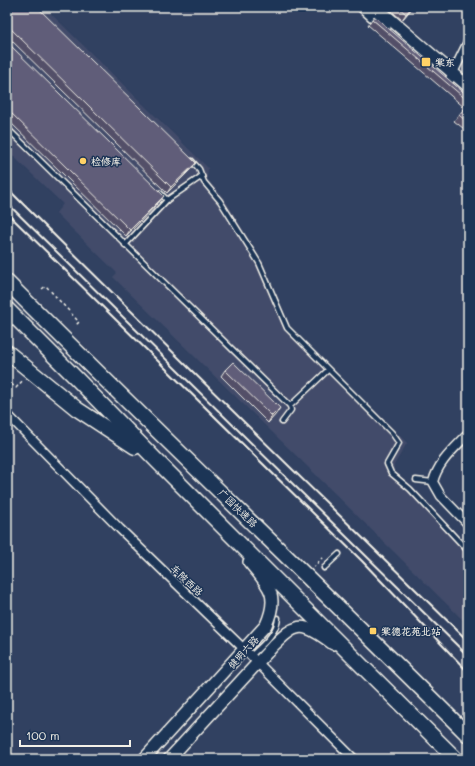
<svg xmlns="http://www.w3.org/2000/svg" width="475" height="766" font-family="Mali,'LXGW WenKai TC',sans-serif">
<rect width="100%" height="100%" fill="#314161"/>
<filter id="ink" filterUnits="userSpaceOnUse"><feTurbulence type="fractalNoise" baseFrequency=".025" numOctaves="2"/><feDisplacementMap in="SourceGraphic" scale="8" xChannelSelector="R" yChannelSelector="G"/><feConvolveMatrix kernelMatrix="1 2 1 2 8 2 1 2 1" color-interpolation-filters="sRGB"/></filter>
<g filter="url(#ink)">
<polygon fill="#434c6b" points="7,7 44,7 208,168 207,179 225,200 262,262 287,324 407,443 394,465 394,472 417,492 468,546 468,625 308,467 113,277 117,273 56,213 63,204 7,150"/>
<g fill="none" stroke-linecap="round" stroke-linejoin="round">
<defs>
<g id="lane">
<polyline points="7,128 290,406"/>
<polyline points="192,161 199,169 204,182 220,201 259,263 287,328 392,433 399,443 387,464 391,473 410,489 468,551"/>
<polyline points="160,193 167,200"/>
<polyline points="125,245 167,200 202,176"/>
<polyline points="282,422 291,410 290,406 328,370"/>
<polyline points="416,480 433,482"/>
<polyline points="324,568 339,554"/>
<path d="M251,656C262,645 277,634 278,618"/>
</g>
<g id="street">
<polyline points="449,81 468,42"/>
<polyline points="7,414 120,529 245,650 354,759"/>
<path d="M468,434C454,449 438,462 433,482L441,496L468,524"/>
</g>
<g id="secondary">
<polyline points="363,7 385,27"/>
<polyline points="376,7 468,86"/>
<path d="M144,759L266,625C280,594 268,585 249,562"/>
<path d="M169,759L274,645C281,639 288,630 297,628C307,624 325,638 333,644"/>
</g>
<g id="highway">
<path d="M7,282C159,435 316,583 468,735"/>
<polyline points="7,309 78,380 156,460 362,666 456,759"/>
<polyline points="7,352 77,409 135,447"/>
</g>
</defs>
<use href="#lane" stroke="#f4f1e8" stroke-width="7"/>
<use href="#street" stroke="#f4f1e8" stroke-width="11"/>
<use href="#secondary" stroke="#f4f1e8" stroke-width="14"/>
<use href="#highway" stroke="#f4f1e8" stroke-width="17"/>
<g stroke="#f4f1e8" stroke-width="1.5" stroke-dasharray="3 3" stroke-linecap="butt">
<polyline points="42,289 46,286 79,322 76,325"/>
<polyline points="7,380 16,388 24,379"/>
<polyline points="313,568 322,558 324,560"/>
</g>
<use href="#lane" stroke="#1d3557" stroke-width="4"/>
<use href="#street" stroke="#1d3557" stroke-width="8"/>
<use href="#secondary" stroke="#1d3557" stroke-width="11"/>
<use href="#highway" stroke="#1d3557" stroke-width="14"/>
<g stroke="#f4f1e8" stroke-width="2">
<path d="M7,188C159,340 314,490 468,641"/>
<polyline points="7,203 468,656"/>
<polyline points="7,213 362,561 468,672"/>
</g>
</g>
<g fill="#535068" stroke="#f4f1e8">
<polygon points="7,7 191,169 167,193 7,36"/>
<polygon points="387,7 413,7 402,20"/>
<polygon points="372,19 468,96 468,132 454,121 465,108 368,25"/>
<polygon points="7,42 159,202 126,236 7,119"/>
<polygon points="225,370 276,414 268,423 221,376"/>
</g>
<g fill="#444155" stroke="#f4f1e8">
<polygon points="412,7 413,7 402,20 406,14"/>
<polygon points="196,163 191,169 167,193 171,187"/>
<polygon points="164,196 159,202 126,236 130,230"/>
<polygon points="280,408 276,414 268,423 272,416"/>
</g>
<g fill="#615d79" stroke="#f4f1e8">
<polygon points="7,7 37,7 196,163 171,187 7,25"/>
<polygon points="398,7 412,7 406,14"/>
<polygon points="374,16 468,96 468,101 372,19"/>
<polygon points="7,42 164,196 130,230 7,109"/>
<polygon points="468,104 468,123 459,115"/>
<polygon points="233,362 280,408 272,416 225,370"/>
</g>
</g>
<g fill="#ffd166" stroke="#1d3557" stroke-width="1.5">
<rect x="421" y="57" width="10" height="10" rx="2"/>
<circle cx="83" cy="161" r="4"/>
<rect x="369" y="627" width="8" height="8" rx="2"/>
</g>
<g text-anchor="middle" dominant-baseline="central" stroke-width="3" stroke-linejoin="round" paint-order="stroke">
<g font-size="10" font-weight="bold" fill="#f4f1e8" stroke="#1d3557" text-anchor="start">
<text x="435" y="62">棠东</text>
<text x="91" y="161">检修库</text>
<text x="381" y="631">棠德花苑北站</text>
</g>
<g font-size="10" fill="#f4f1e8" stroke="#1d3557">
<text transform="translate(238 508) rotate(44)">广园快速路</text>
<text transform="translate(187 580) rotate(44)">车陂西路</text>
<text transform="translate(243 652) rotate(-48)">健明六路</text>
</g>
</g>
<rect width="475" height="766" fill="none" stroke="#1d3557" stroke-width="24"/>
<rect x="12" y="12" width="451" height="742" fill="none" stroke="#f4f1e8" stroke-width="1.5" filter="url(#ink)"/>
<path d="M20 740v6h110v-6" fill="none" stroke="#f4f1e8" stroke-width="2"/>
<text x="26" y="740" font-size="12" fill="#f4f1e8" stroke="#1d3557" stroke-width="3" paint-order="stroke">100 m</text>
</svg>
